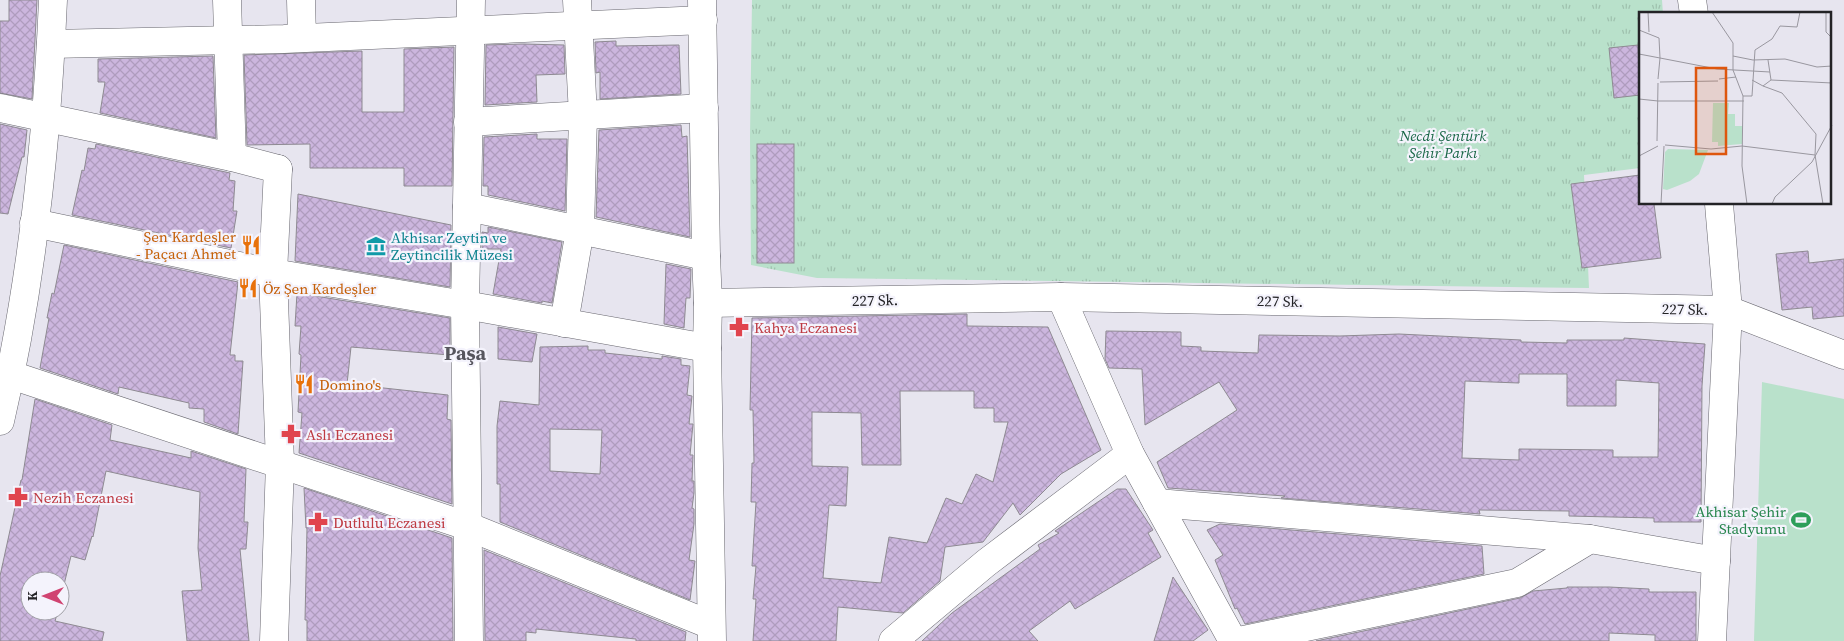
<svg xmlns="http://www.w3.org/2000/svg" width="1844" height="641" font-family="'Source Serif 4',serif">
<defs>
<pattern id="grass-tufts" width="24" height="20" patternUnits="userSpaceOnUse" patternTransform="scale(1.25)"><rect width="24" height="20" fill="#b9e1cb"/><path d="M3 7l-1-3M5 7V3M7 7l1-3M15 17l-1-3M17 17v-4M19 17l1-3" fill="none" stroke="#9fc1ae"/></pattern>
<pattern id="building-cross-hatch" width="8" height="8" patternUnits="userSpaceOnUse" patternTransform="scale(1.25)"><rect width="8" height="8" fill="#ccb6de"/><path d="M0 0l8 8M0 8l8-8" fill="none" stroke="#af9cbe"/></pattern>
</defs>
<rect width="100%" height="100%" fill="#e7e5ef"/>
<polygon fill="url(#grass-tufts)" points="752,0 1662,0 1663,14 1640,14 1640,168 1584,175 1589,288 817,278 751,265 750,136"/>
<polygon fill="#b9e1cb" points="1762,382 1844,399 1844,641 1754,641"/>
<g fill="url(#building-cross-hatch)" stroke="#8e8a92" fill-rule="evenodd">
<polygon points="9,0 37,0 32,99 0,93 0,21 9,21"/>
<polygon points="616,41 616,46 679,45 681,94 600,99 600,72 596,73 595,42"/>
<polygon points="523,44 564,45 565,74 536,75 537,102 485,105 486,45"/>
<polygon points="1638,45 1640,95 1614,98 1609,48"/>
<polygon points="454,47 452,186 404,186 404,168 310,168 310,144 247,145 244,55 362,51 362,112 404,112 404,49"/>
<polygon points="213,56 216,138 100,113 105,82 98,82 98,59"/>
<polygon points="0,124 27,130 24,157 22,157 8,214 0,213"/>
<polygon points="681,125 682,137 687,136 690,237 596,217 599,130"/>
<polygon points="537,134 537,139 567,139 565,211 488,195 488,186 483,186 484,137"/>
<polygon points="96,144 230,173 229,180 235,181 233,211 237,211 231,248 72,215 82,170 84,171 88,148 95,149"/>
<rect x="757" y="144" width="37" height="119"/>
<polygon points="1640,175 1640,204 1654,204 1661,258 1582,268 1571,184"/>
<polygon points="298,194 451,225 450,287 295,261"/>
<polygon points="488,227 562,242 552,303 542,301 542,303 493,294 501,249 482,249 482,232 488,233"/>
<polygon points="64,245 238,282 230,355 235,355 235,361 243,361 238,434 204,422 204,409 189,408 189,403 119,387 118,394 40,368 49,318 47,318 52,293 54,294"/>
<polygon points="1808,251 1809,263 1844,259 1844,316 1813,319 1812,307 1782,310 1776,254"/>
<polygon points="666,264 691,269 690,298 686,298 684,328 664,324"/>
<polygon points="297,293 450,318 450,355 351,347 347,384 448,395 447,419 451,420 452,504 299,453 302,413 298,412 301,355 299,354 301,326 295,326"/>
<path d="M967,314V326L1048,327L1101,450L1061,474L1020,515L1013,503L983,542L945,547L940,581L903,613L838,607L836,641H753L756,599H753L756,566H752L756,502H751L752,463H754L753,410H750L752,318ZM900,391H974V408H994V422H1008L993,482L976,474L962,504L946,498L927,543L889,537L881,583L823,578L829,505L846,506L848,467L812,466V412L861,413L862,465H901Z"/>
<polygon points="498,327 537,334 532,362 498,359"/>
<path d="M1106,331L1181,332V346L1201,347V351L1258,353L1259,335L1340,336L1399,334L1521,340V342L1567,343V340H1624V338L1705,344L1702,386L1701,522H1654V518L1569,516V511L1479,510L1480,514L1281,498L1285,496L1168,488L1157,462L1237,410L1219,382L1145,425L1142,369L1109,368L1105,359ZM1519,374H1567V406H1616V380L1659,383L1658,457H1613V450L1519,449V460L1462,458L1465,381L1519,383Z"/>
<path d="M588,346V350H605V353L662,359V356L681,359V365L690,366L687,395L692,396L689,424H693L690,455H693L692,481H694V493L692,508L694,509V524L689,560L695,561L690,600L500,522V484H497V426L500,401L539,405L540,347ZM550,429L602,430L600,474L550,471Z"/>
<polygon points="35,399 112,425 110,440 191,458 191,451 246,469 244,522 248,522 246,549 240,549 249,641 187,641 182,591 202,590 198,548 200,492 106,471 93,537 92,536 85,560 71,556 60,601 60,581 30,581 30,611 58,611 55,621 104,632 102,641 0,641 0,576 21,480 22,480"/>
<polygon points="304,488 452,538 453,641 307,641 307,620 305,620 307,528 306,528"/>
<polygon points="1117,489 1126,489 1153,530 1148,533 1161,557 1075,609 1070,601 1029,631 1038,641 922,641 952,613 1040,549 1038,545 1059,533 1055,531"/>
<polygon points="1220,524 1482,546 1484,574 1245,624 1237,608 1235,609 1215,560 1223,555 1207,530"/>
<polygon points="484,550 686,632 685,641 636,641 636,639 536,629 536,633 526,632 526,641 485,641"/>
<polygon points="1173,577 1208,630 1193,641 1154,641"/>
<polygon points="1567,587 1609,587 1649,589 1649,592 1696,592 1696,641 1655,641 1655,635 1609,633 1609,641 1316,641 1520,598 1533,591 1567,588"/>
</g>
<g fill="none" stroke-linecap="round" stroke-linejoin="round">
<defs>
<g id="minor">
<polyline points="301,0 302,38"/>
<polyline points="51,44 284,39 703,20"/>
<polyline points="0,108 232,157 278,169"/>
<polyline points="468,122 704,108"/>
<polyline points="467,207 706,256"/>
<polyline points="34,223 273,273 465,305 707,348"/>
<polyline points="1061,297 1130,454 1233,641"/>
<polyline points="708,303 1061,297 1728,310 1844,355"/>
<polyline points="564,323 580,230 583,115 577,0"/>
<polyline points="11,375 467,526 711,625"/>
<polyline points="1157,503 1590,539 1716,561"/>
<polyline points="469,641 465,305 471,0"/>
<polyline points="893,641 986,563 1130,454"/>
<polyline points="1239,641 1517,583 1590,539"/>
</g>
<g id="tertiary">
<polyline points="227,0 232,157"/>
<polyline points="702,0 706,256 708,303 707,348 712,641"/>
<polyline points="1692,0 1694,14"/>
<path d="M0,421C32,284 47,141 53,0"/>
<polyline points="274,641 280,463 273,273 278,169"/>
<polyline points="1712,641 1728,310 1719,204"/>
</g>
</defs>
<use href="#minor" stroke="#68676f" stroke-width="29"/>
<use href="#tertiary" stroke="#68676f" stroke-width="29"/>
<use href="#minor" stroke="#fff" stroke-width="28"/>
<use href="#tertiary" stroke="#fff" stroke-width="28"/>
</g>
<defs>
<symbol id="restaurant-bare" viewBox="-9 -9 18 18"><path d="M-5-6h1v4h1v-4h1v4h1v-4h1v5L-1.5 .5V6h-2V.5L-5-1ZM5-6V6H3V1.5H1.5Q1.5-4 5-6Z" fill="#e8710a" stroke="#f4f3fc" stroke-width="2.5" paint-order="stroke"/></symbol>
<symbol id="museum-bare" viewBox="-9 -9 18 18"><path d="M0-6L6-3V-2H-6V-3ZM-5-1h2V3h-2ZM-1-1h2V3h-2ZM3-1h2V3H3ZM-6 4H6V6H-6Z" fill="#0f9aa8" stroke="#f4f3fc" stroke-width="2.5" paint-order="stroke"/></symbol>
<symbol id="pharmacy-bare" viewBox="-9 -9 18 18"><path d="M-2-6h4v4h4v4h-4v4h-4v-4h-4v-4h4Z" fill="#e0444e" stroke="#f4f3fc" stroke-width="2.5" paint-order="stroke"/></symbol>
<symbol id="stadium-bare" viewBox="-9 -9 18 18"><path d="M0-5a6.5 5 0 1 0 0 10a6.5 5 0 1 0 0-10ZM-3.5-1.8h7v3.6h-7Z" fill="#2e9e5b" stroke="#f4f3fc" stroke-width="2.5" paint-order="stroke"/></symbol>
</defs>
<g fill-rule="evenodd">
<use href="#restaurant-bare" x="237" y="231" width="28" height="28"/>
<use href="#museum-bare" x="362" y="232" width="28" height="28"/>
<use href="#restaurant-bare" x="234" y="274" width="28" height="28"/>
<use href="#pharmacy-bare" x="725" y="313" width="28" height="28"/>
<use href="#restaurant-bare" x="290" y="370" width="28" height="28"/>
<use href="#pharmacy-bare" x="277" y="420" width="28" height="28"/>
<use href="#pharmacy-bare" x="4" y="483" width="28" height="28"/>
<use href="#stadium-bare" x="1787" y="506" width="28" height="28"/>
<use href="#pharmacy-bare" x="304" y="508" width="28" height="28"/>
</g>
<g text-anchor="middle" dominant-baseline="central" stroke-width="4.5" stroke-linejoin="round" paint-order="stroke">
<g font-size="15" font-style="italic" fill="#196747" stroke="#f4f3fc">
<text x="1443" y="135">Necdi Şentürk<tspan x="1443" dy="17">Şehir Parkı</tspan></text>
</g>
<g font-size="15" fill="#c56008" stroke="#f4f3fc" text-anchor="start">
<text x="236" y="236" text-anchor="end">Şen Kardeşler<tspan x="236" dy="17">- Paçacı Ahmet</tspan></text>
<text x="263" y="288">Öz Şen Kardeşler</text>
<text x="319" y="384">Domino's</text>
</g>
<g font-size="15" fill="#0d838f" stroke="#f4f3fc" text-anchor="start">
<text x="391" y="237">Akhisar Zeytin ve<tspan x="391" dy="17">Zeytincilik Müzesi</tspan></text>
</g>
<g font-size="15" fill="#232326" stroke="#f4f3fc">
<text transform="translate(875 300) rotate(-1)">227 Sk.</text>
<text transform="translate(1280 301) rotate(1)">227 Sk.</text>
<text transform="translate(1685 309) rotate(1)">227 Sk.</text>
</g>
<g font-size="15" fill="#be3a42" stroke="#f4f3fc" text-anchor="start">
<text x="754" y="327">Kahya Eczanesi</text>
<text x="306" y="434">Aslı Eczanesi</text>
<text x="33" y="497">Nezih Eczanesi</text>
<text x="333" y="522">Dutlulu Eczanesi</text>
</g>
<g font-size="15" fill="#27864d" stroke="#f4f3fc" text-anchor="end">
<text x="1786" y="511">Akhisar Şehir<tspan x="1786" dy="17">Stadyumu</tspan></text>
</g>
<g font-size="20" font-weight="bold" fill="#57565e" stroke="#f4f3fc">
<text x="465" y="353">Paşa</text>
</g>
</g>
<g transform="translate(1639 12)">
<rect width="192" height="192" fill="#e7e5ef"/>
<path d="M74,91H90L89,102H96V114H103V132L79,134V130H73Z" fill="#b9e1cb"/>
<path d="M29,137L69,138L60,162L51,169L28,178L24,177L26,140Z" fill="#b9e1cb"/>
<path fill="none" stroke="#99979f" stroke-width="1" d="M9,0L10,20M73,0L94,31V58L104,84L103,154L108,192M187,0V20L193,26M0,18L20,26L21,46L78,57L131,60M0,42L21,46L19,67M94,44L114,48L146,47L178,55L193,54M129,48L132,68M80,67L97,65M113,68L124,74L132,68L193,71M21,70L79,69M124,74L143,81L177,122L176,143L184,192M104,84H113L116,38L133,27L141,14L158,15L161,0M0,87L19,89H105M18,129L19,71M26,133L72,137L103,134L176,143M0,144L19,134M22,192L25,134M133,192L136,185L173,150L193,113"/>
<path fill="#de560d" fill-opacity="0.15" stroke="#de560d" stroke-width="2.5" d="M57,56H87V142H57Z"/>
<rect width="192" height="192" fill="none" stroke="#232326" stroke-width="2.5"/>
</g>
<g transform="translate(45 596) rotate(270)"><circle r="24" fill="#f4f3fc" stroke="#a0a0a6"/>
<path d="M0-4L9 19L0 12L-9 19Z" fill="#d04371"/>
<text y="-8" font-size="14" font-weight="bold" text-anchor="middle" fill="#232326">K</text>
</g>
</svg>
